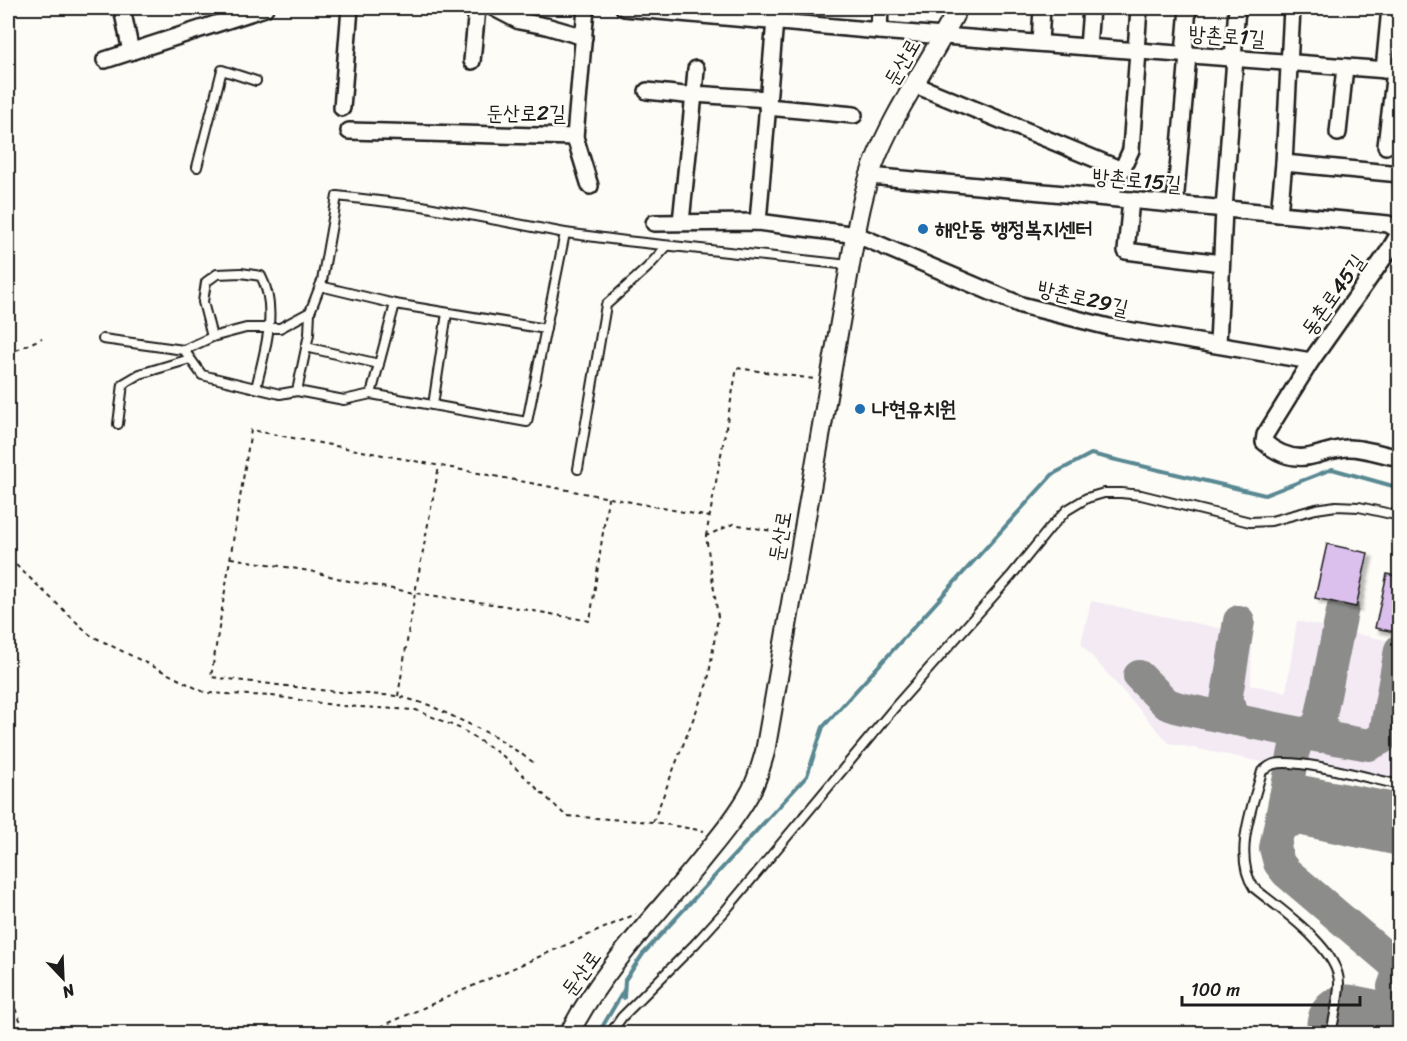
<svg xmlns="http://www.w3.org/2000/svg" width="1407" height="1041" font-family="Sriracha,'Poor Story',sans-serif">
<defs>
<filter id="shadow"><feDropShadow dx="4.5" dy="4.5" stdDeviation="1.5" flood-color="#0004"/></filter>
</defs>
<rect width="100%" height="100%" fill="#fdfcf7"/>
<filter id="ink" filterUnits="userSpaceOnUse"><feTurbulence type="fractalNoise" baseFrequency=".0167" numOctaves="2"/><feDisplacementMap in="SourceGraphic" scale="12" xChannelSelector="R" yChannelSelector="G"/><feConvolveMatrix kernelMatrix="1 2 1 2 8 2 1 2 1" color-interpolation-filters="sRGB"/></filter>
<g filter="url(#ink)">
<polygon fill="#f3eaf4" points="1091,601 1252,635 1251,685 1286,692 1297,621 1399,643 1399,790 1169,743 1081,644"/>
<g fill="none" stroke-linecap="round" stroke-linejoin="round">
<g stroke="#598892" stroke-width="4">
<polyline points="624,998 625,980 643,954 807,776 823,727 1053,474 1091,454 1265,495 1332,469 1400,488"/>
<polyline points="598,1034 624,990"/>
</g>
<g stroke="#8c8c8a" stroke-width="32">
<path d="M1343,607L1320,720C1315,732 1302,734 1295,746L1275,848L1279,863L1286,872L1393,963L1398,973L1393,987"/>
<polyline points="1239,621 1226,701 1237,720 1321,737"/>
<polyline points="1139,676 1167,704 1179,708 1237,720"/>
<polyline points="1320,720 1324,732 1330,738 1369,745 1381,739 1385,732 1400,650"/>
<polyline points="1285,797 1291,792 1300,791 1400,810"/>
<polyline points="1279,829 1284,824 1298,819 1400,840"/>
<polyline points="1379,1034 1380,1031"/>
</g>
<polyline stroke="#8c8c8a" stroke-width="81" points="1347,1025 1392,1034"/>
</g>
<g fill="#dbc0ee" stroke="#1c1c1c" stroke-width="1.5" filter="url(#shadow)">
<polygon points="1327,544 1368,553 1356,607 1315,598"/>
<polygon points="1387,574 1400,577 1400,633 1375,628"/>
</g>
<g fill="none" stroke-linecap="round" stroke-linejoin="round">
<defs>
<g id="service">
<polyline points="197,167 222,70 256,81"/>
<polyline points="320,286 395,304 371,394"/>
<polyline points="395,304 546,329"/>
<path d="M212,337L203,302L206,282L217,274L241,273L261,276C279,310 264,353 256,388"/>
<polyline points="103,339 184,350 212,337 246,328 280,328 310,312 322,281 337,196 422,206 565,233 626,241 849,265"/>
<polyline points="306,347 379,364"/>
<polyline points="184,350 202,375 280,394 297,391 344,400 371,394 527,422 565,233"/>
<polyline points="297,391 309,334 310,312"/>
<polyline points="433,405 447,313"/>
<polyline points="118,424 123,384 140,374 190,359"/>
<polyline points="578,469 606,305 647,268 667,246"/>
<polyline points="610,1034 622,1017 695,944 725,911 895,707 1011,576 1050,528 1067,510 1087,498 1104,493 1121,493 1141,495 1250,522 1271,521 1316,509 1336,506 1359,507 1400,516"/>
<path d="M1331,1034C1334,1017 1339,999 1339,983C1339,949 1279,908 1254,888C1232,856 1253,805 1262,771C1266,769 1270,765 1274,764C1298,758 1372,779 1400,785"/>
</g>
<g id="minor">
<polyline points="122,8 131,52"/>
<polyline points="494,8 519,21 546,26 584,37"/>
<polyline points="586,8 575,137 590,186"/>
<polyline points="624,8 879,31 1400,71"/>
<polyline points="879,31 880,8"/>
<polyline points="1040,43 1042,8"/>
<polyline points="1088,47 1091,8"/>
<polyline points="1136,51 1139,8"/>
<polyline points="1184,54 1188,8"/>
<polyline points="1233,58 1237,8"/>
<polyline points="105,60 265,8"/>
<polyline points="472,61 477,8"/>
<polyline points="696,69 694,94 768,99"/>
<polyline points="1384,70 1390,8"/>
<polyline points="913,84 1122,170"/>
<polyline points="647,91 694,96"/>
<polyline points="767,107 854,115"/>
<polyline points="342,108 350,8"/>
<polyline points="349,131 575,137"/>
<polyline points="1338,133 1345,67"/>
<polyline points="1386,146 1395,71"/>
<polyline points="1284,163 1400,174"/>
<polyline points="870,176 1388,224 1400,231"/>
<polyline points="1109,198 1131,150 1138,51"/>
<polyline points="1131,200 1126,251 1221,263"/>
<polyline points="1175,204 1188,55"/>
<polyline points="1279,214 1284,163 1292,8"/>
<polyline points="681,222 694,94"/>
<polyline points="758,222 776,8"/>
<polyline points="654,223 758,222 857,235 1021,305 1109,327 1311,361"/>
<path d="M1400,232L1388,252L1311,361L1265,435L1264,442C1279,455 1297,461 1316,455C1327,452 1337,448 1349,448C1365,448 1384,455 1400,458"/>
<polyline points="1218,345 1224,209 1235,58"/>
</g>
<path id="tertiary" d="M569,1034C601,971 653,919 697,865C716,841 737,817 751,791C758,778 761,765 765,752L850,265C856,232 861,198 873,166C894,110 931,61 958,8"/>
</defs>
<use href="#service" stroke="#1c1c1c" stroke-width="12"/>
<use href="#minor" stroke="#1c1c1c" stroke-width="20"/>
<use href="#tertiary" stroke="#1c1c1c" stroke-width="22"/>
<g stroke="#1c1c1c" stroke-width="2" stroke-dasharray="4.5 4.5" stroke-linecap="butt">
<polyline points="8,354 42,338"/>
<polyline points="706,536 737,368 814,379"/>
<polyline points="231,558 310,571 349,581 415,593 506,606 590,621 608,498"/>
<polyline points="8,567 15,564 90,635 206,693 272,696 341,706 416,710 461,729 503,756 566,816 653,822 704,831"/>
<polyline points="398,696 415,593 439,466"/>
<polyline points="533,762 496,737 429,705 398,696 337,692 211,677 251,430 710,517"/>
<polyline points="8,777 13,775"/>
<polyline points="653,822 708,681 718,617 706,536 733,524 789,534"/>
<polyline points="8,992 26,1034"/>
<polyline points="364,1034 636,914"/>
</g>
<use href="#service" stroke="#fdfcf7" stroke-width="8"/>
<use href="#minor" stroke="#fdfcf7" stroke-width="15"/>
<use href="#tertiary" stroke="#fdfcf7" stroke-width="18"/>
</g>
</g>
<g fill="#1f6fb2" stroke="#fdfcf7" stroke-width="2">
<circle cx="923" cy="229" r="6"/>
<circle cx="860" cy="409" r="6"/>
</g>
<g text-anchor="middle" dominant-baseline="central" stroke-width="5" stroke-linejoin="round" paint-order="stroke">
<g font-size="21" fill="#1c1c1c" stroke="#fdfcf7">
<text transform="translate(1227 36) rotate(4)">방촌로1길</text>
<text transform="translate(902 62) rotate(-60)">둔산로</text>
<text x="526" y="113">둔산로2길</text>
<text transform="translate(1137 180) rotate(5)">방촌로15길</text>
<text transform="translate(1333 295) rotate(-55)">동촌로45길</text>
<text transform="translate(1083 298) rotate(13)">방촌로29길</text>
<text transform="translate(780 536) rotate(-80)">둔산로</text>
<text transform="translate(581 973) rotate(-54)">둔산로</text>
</g>
<g font-size="21" font-weight="bold" fill="#1c1c1c" stroke="#fdfcf7" text-anchor="start">
<text x="935" y="229">해안동 행정복지센터</text>
<text x="872" y="409">나현유치원</text>
</g>
</g>
<rect width="1407" height="1041" fill="none" stroke="#fdfcf7" stroke-width="30"/>
<rect x="15" y="15" width="1377" height="1011" fill="none" stroke="#1c1c1c" stroke-width="2" filter="url(#ink)"/>
<g transform="translate(63 978) rotate(157)" stroke="#fdfcf7" stroke-width="4.5" paint-order="stroke">
<path d="M0-4.5L10 22L0 15L-10 22Z" fill="#1c1c1c"/>
<text y="-9" font-size="16" font-weight="bold" text-anchor="middle" fill="#1c1c1c">N</text>
</g>
<path d="M1182 996v9h178v-9" fill="none" stroke="#1c1c1c" stroke-width="3"/>
<text x="1191" y="996" font-size="18" fill="#1c1c1c" stroke="#fdfcf7" stroke-width="4.5" paint-order="stroke">100 m</text>
</svg>
